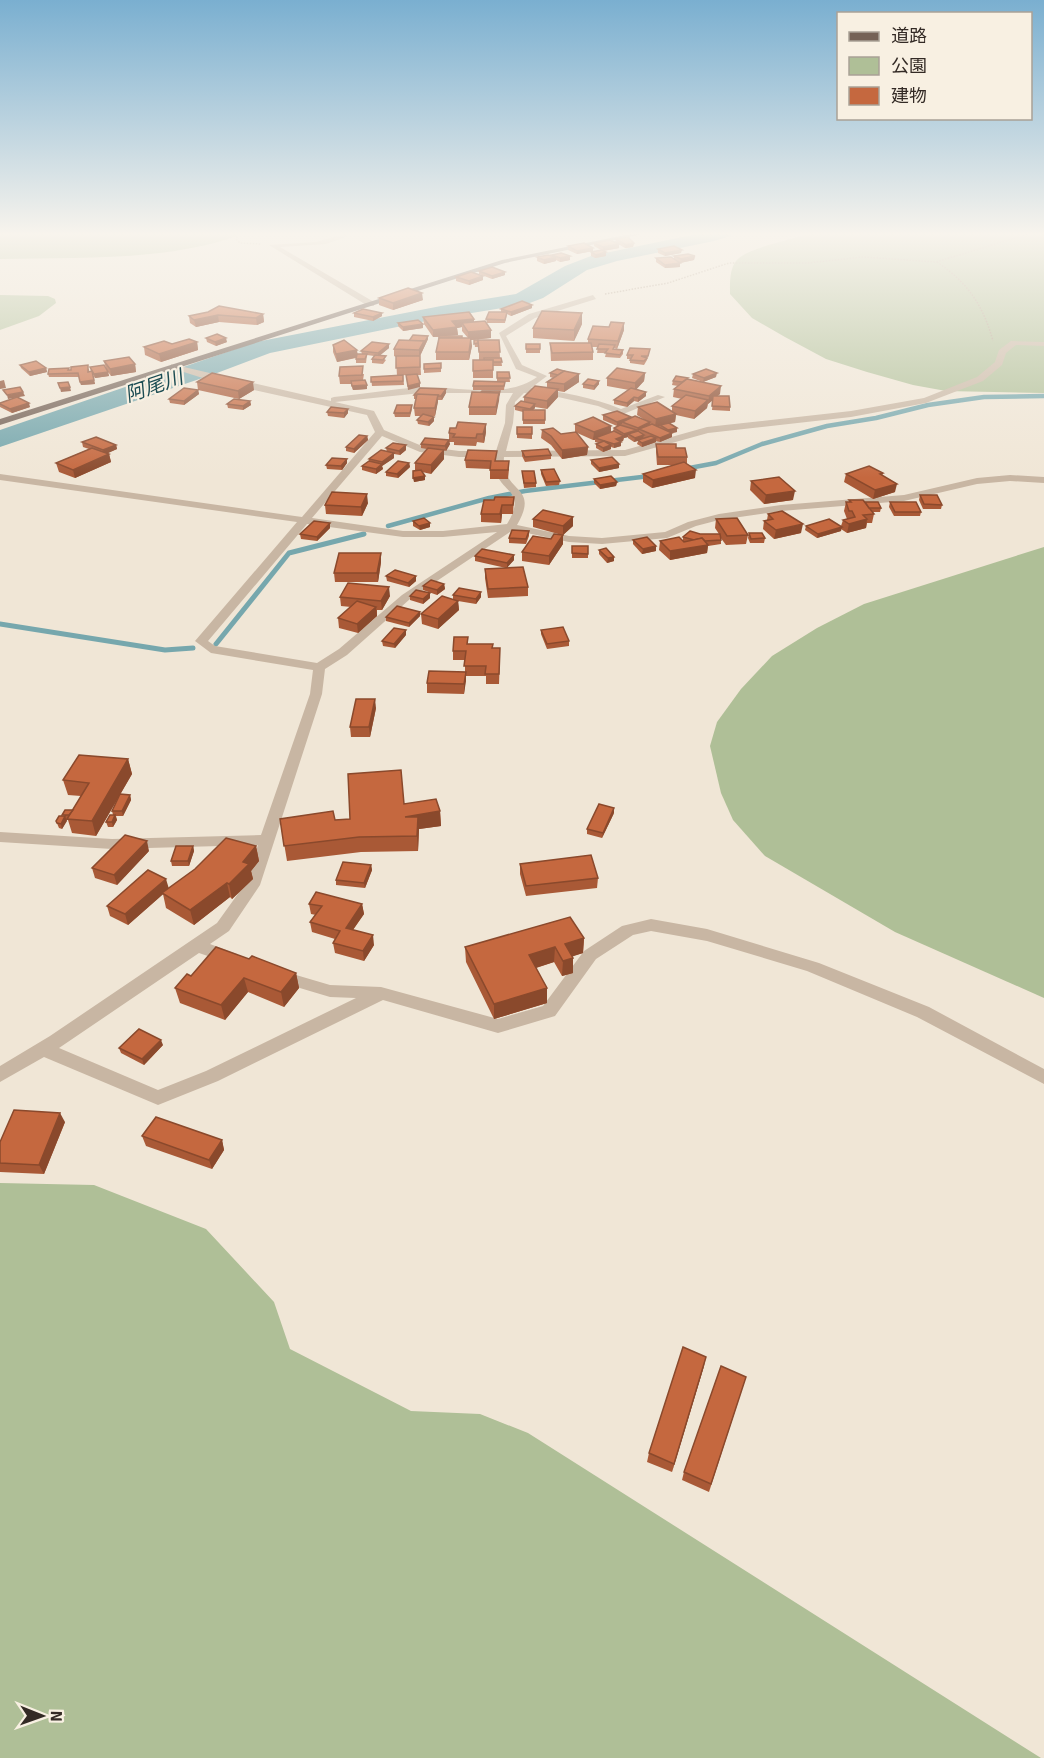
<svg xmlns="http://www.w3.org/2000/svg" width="1044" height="1758" font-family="Signika,'Noto Sans JP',sans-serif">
<rect width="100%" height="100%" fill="#f0e6d6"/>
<g fill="#afbf97">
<path d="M0,232H247C175,262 77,257 0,259Z"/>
<path d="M812,232H1044V393L946,391L913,385L867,372L826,359L785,337L752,318L730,294C730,283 729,266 739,258C754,246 793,240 812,232Z"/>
<polygon points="0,295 48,296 55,299 56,303 39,316 0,330"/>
<polygon points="1044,547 1044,998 895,932 765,856 733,820 721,793 710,746 717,722 741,689 772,656 817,628 864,604"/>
<polygon points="0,1183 94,1185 206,1229 274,1302 290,1349 411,1411 480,1414 528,1433 1041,1758 0,1758"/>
</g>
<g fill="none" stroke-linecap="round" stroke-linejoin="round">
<g stroke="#76a7ad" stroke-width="4.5">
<polyline points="684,469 716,463 762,444 827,426 876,418 928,405 984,397 1044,396"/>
<polyline points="388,526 489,498 525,491 650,476"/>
</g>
<g stroke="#76a7ad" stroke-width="5">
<polyline points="0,624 165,650 193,648"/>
<polyline points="216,644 289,553 364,534"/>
</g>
<polygon fill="#76a7ad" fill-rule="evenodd" points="706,232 734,232 731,236 714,241 617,261 587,270 543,298 527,304 441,318 270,353 217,373 0,447 0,430 256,342 441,306 516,294 565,266 591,256"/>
<g stroke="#b3a08d" stroke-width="1.5" stroke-dasharray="1.5 1.5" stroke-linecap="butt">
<polyline points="241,232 236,239 240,243 261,244"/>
<path d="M937,262C968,283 983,305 993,341"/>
<polyline points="605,294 668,283 729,263 808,263 863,257 936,262 1035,232"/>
</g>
<g fill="#c8b6a3" fill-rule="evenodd">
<polygon points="351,232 360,232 326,244 280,247 374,302 374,306 368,306 269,245 316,242"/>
<polygon points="617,232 625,232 630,236 625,237"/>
<path d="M593,295L596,299L535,318L506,336L522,365L547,376L531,388C562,392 592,397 621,409L658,395L665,397L621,415L598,406L558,397L524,393L515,402L513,423L506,451L625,450L707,427L851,411L924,398L977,377L995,362L999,350L1011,341L1044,342V346L1016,345L1006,353L1002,365L983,381L926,403L851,417L708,433L625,456L504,457C501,494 541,484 517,525L569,536L602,538L665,532L688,522L719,514L781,505L904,495L977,478L1010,475L1044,477V483L1010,481L977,484L904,501L781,511L719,520L696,526L667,538L602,544L569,542L513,530L410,599L347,655L325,669L322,694L260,885L229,931L210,944L237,954L239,958L237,962L231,964L199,953L59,1048L158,1090L206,1071L356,998L330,997L273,980L271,976L273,972L279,970L330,985L381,987L498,1019L543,1006L584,951L622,926L651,919L707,929L819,963L929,1007L1044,1069V1084L917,1017L807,971L707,941L651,931L633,935L596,959L555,1016L498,1033L383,1000L218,1081L158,1105L44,1057L0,1082V1066L50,1036L217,923L245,884L258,845L112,849L0,842V832L112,839L261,835L310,694L313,670L211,653L195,641L297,522L0,480V474L302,517L375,432L367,415L209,380L171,368V364L331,401V398L334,397C363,394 392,389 421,387C458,386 505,400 537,377L516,369L499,333L529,314ZM421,393H513L506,405L505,423L496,451H459L422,446L384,430L374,411L335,402ZM382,436L420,452L459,457H495C491,495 531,485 507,524L443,531H403L312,518ZM307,524L403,537H443L497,532L402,595L339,649L317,663L215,646L208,641Z"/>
</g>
<polygon fill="#756256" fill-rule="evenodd" points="640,232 653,232 505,263 0,425 0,419 502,260"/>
</g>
<g fill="#a95936" fill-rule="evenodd">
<polygon points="616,239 634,243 633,247 625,248 615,242"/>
<polygon points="594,243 619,244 619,248 603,251 606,252 606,256 595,258 591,256 591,252 601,250 594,246"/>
<polygon points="568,246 593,248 593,251 577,254 568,250"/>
<polygon points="658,249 681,253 665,256 658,253"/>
<polygon points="552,255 570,260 560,262 556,260 556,261 544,264 537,261 537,257 552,256"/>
<polygon points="674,256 695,256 694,260 680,263 677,261 680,263 680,267 665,268 656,262 656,258 674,259"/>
<polygon points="479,271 505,275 492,279 479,274"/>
<polygon points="456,277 483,280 469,285 456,281"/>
<polygon points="379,298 423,300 393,310 379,305"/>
<polygon points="532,308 511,316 507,314 505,323 487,323 486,319 501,312 501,309"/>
<polygon points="354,313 382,313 382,316 373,321 354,317"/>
<polygon points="263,314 264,322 257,325 219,322 196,327 190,323 189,316"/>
<path d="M423,317L474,322L491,338L471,340L472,346L469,360H436V352L439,337H433L424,324ZM462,327V331L468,338L443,336L458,335L457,328Z"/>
<polygon points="398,323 423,328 403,331 398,326"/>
<polygon points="624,323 624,330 617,349 614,348 614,350 623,350 623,354 620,358 605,357 606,353 597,353 598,347 592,347 593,352 593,360 551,361 550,343 588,343 588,339 609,327"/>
<polygon points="582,324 574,341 533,338 533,328"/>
<polygon points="206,338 227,342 216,346 207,342"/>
<polygon points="428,339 420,356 421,375 418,375 408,390 406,375 397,376 396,357 394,356 394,349 409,341"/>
<polygon points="474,340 499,340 500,358 501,358 502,366 493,366 493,378 473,378 473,360 479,360 479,347 475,347"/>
<polygon points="197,342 198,350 161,362 145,355 144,347"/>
<polygon points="389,344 389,348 379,356 386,360 383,364 372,363 372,359 374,356 367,355 366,363 356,363 356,358 337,362 333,352 333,345 358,354 362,354 361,351"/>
<rect x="526" y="344" width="14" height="9"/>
<polygon points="649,353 647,360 644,365 630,363 630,359 627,359 627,355"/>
<polygon points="104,361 135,364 136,372 111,376 106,369"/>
<polygon points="441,363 441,372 424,373 424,364"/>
<polygon points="20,365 46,368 47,372 30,376 21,368"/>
<polygon points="90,367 108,372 109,376 95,378 92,373 95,384 81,385 79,377 49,377 48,374 71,370 89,369 89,372 91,371"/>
<polygon points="497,372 509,372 510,382 505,382 504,390 473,390 473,386 497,382"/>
<polygon points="550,373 579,374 579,382 564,392 558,391 558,397 547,409 535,407 535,408 533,410 545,410 545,424 523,424 523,412 515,410 515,406 524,402 524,397 547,388 547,382 553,378 550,377"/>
<polygon points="645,373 644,381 636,389 646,392 646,396 638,402 634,401 627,407 614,404 614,400 629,390 607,386 607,378"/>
<polygon points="364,374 363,380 367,389 353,390 351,384 340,384 339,376"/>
<polygon points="693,374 716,377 703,382 720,394 717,396 730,407 730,411 712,410 713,400 708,404 707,408 694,419 676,415 675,422 669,423 677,428 677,432 672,433 672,437 660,442 656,441 656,442 642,447 637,444 638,441 634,442 628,438 628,437 624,438 623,441 620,442 621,446 614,448 611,447 611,449 603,452 596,448 596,444 599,443 595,442 595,440 593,440 575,432 575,424 611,426 611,432 613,431 614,428 617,426 603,420 603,415 645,420 637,415 638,407 672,411 672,406 682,399 673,397 674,389 678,386 672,385 673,381 688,378 688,379 703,382 692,378"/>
<polygon points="403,375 404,385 372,386 371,377"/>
<polygon points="197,382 254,390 239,399 198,390"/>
<polygon points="583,384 599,384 594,390 583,388"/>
<polygon points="198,390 199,394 184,405 170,403 169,399"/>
<polygon points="500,391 496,415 469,415 469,407"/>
<polygon points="446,393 442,400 438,400 435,416 431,416 434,417 434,421 429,426 418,424 417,420 421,416 415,416 414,408 416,399 414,399 414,395"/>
<polygon points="250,401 251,405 243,410 228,408 227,404"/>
<polygon points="0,403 30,407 12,413 0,407"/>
<polygon points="412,409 410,417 395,417 394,413"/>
<polygon points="327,412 348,413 344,418 328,416"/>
<polygon points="517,427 532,427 532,439 517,438"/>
<polygon points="542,430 561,434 588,447 587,455 562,459 551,445 541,438"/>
<polygon points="486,432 484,443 477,442 476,446 454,445 454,442 449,442 450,444 446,451 444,450 444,459 431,474 422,472 425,476 425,480 414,482 415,471 415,463 427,449 421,448 421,444 449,440 449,433"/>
<polygon points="367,436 368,440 354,453 346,451 346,447"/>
<polygon points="82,442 116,445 117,449 107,453 109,454 111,462 75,478 59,472 56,463 89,449 83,447"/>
<polygon points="656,444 676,448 687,457 687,464 695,478 652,488 643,482 643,474 673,465 657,465 656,452"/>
<polygon points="386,448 406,450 400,455 394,454 394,458 382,466 383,469 376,474 362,470 362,466 369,461 369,459 387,452"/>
<polygon points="522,451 551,455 551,459 525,462 522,456"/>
<polygon points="465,460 497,461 509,469 508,479 490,479 490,469 466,468"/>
<polygon points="591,460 619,464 619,468 599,472 591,464"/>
<polygon points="347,463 342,470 327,469 326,465"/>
<polygon points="409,463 410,467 398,478 386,476 386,472"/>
<polygon points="541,470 560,481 559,485 546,486 541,474"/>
<polygon points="522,471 536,483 536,487 524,488"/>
<polygon points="883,473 882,476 895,492 873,499 844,482 846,474"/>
<polygon points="594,479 617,482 616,486 600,489 594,483"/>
<polygon points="751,481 793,500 764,504 750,490"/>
<polygon points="920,495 942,505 941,509 923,509 919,500"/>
<polygon points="514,497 513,514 502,514 501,523 481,522 481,514 494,500"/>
<polygon points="849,500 865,502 881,508 880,512 872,512 874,514 872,523 867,523 866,528 847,533 841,529 841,531 817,538 805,530 806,526 841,526 843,520 847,519 844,511 846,502 849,502"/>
<polygon points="890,502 921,512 920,516 894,516 889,507"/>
<polygon points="368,503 362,516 326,514 325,505"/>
<polygon points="768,514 801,533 774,539 763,529 764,521 767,520"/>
<polygon points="573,517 573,526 563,535 563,544 549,565 522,561 522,552 562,535 533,527 533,519"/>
<polygon points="716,519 748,535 746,544 726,545 720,537 721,540 721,544 708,546 707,553 670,560 659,550 660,541 683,540 683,537 700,534 719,534 715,528"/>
<polygon points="413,521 430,523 430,527 420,530 413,526"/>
<polygon points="330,523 330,528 317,541 301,539 300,534"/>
<polygon points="529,531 529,536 526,544 509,543 509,538"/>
<polygon points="749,533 765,538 764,543 750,543 748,538"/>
<polygon points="633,540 656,551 642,554 633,544"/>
<rect x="572" y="546" width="16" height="12"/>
<polygon points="599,550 614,557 614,561 607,563 599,554"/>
<polygon points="514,555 514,560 507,567 528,587 528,596 488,598 485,578 485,569 506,568 475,561 475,556"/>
<polygon points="381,562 378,582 335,582 334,573"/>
<polygon points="386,576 416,576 416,581 409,587 387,581"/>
<polygon points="444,584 445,589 437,595 423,590 423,586"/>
<polygon points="430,593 430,598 423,604 410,600 410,596"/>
<polygon points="453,595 481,597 476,604 458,601 459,610 438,629 422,624 421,614 453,599"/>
<polygon points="390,596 382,610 377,610 377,616 358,633 339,628 338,618 351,607 341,606 340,597"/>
<polygon points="420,612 420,616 409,627 386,621 386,617"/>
<polygon points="541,630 569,641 569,646 547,649 541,634"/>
<polygon points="406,635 395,648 383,646 382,641"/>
<polygon points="468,644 493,648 500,657 499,684 486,684 486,676 466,676 464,694 427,693 427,683 465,672 465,660 453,660 453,651"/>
<polygon points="376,708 370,737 351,737 350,727"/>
<polygon points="128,759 132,774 96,836 72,833 68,820 67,820 62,829 59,828 56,821 73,810 81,796 68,795 63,780"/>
<polygon points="130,795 131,800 123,816 116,816 117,820 113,827 108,827 106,822 113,815 112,811"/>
<polygon points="404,804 440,811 441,826 419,829 418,851 361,852 287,861 280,819 335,820 350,819"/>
<polygon points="614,813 602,838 587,834 587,829"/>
<polygon points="193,846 194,851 189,866 172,866 171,861"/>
<polygon points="256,846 259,861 251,871 253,879 232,899 230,897 194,925 166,908 163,894 128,925 110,916 107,906 169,889"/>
<polygon points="149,851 117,885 95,878 92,868"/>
<polygon points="520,864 598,878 597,888 526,896 520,874"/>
<polygon points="371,865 372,870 365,888 336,885 336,880"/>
<polygon points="309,904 362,904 364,914 353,930 374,945 364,961 335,953 333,943 335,939 312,932 310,922 316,915 311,914"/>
<polygon points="584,938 583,953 572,956 573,958 573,973 562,976 554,962 536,968 547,988 547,1003 494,1019 466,962 465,947"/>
<polygon points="249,959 296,973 299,988 284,1007 248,992 225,1020 180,1003 175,988 191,976"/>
<polygon points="163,1045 144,1065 121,1053 119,1048"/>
<polygon points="65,1122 44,1174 0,1172 0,1142"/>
<polygon points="142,1136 222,1140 224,1150 212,1169 146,1146"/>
<polygon points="704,1366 672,1472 647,1462 649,1453"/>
<polygon points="746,1377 709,1492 682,1480 684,1472"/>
</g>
<g fill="#8a492c">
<polygon points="634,243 633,247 625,248 626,245"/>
<polygon points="619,244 619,248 603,251 603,247"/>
<polygon points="593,248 593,251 577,254 577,251"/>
<polygon points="682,250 681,253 665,256 665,253"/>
<polygon points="606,252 606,256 595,258 596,255"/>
<polygon points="570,256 570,260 560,262 560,258"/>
<polygon points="695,256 694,260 680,263 681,259"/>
<polygon points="556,257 556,261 544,264 544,260"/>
<polygon points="680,263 680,267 665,268 665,265"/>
<polygon points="505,272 505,275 492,279 492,276"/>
<polygon points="483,276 483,280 469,285 469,281"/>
<polygon points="422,293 423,300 393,310 393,303"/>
<polygon points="532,305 532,308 511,316 511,312"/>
<polygon points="382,313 382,316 373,321 373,317"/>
<polygon points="582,313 582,324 574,341 574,330"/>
<polygon points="263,314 264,322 257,325 256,318"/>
<polygon points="218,315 219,322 196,327 194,320"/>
<polygon points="474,319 474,326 462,323 462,327 457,328 458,335 433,337 433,330 452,321"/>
<polygon points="624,323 624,330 617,349 618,341"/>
<polygon points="423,324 423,328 403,331 403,327"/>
<polygon points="491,330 491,338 471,340 472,346 469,360 468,332"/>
<polygon points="428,336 428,339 420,356 421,375 420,356 419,358 419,350"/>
<polygon points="226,338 227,342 216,346 215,342"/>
<polygon points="197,342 198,350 161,362 159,354"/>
<polygon points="389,344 389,348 378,357 378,353"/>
<polygon points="357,350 358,357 337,362 336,354"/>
<polygon points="135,364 136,372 111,376 110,369"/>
<polygon points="46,368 47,372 30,376 29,372"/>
<polygon points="108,372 109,376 95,378 94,374"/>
<polygon points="645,373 644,381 635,391 635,383"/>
<polygon points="717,373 716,377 703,382 704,378"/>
<polygon points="579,374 579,382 564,392 564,384"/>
<polygon points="4,380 6,388 0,389 0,381"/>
<polygon points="94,380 95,384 81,385 80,382"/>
<polygon points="599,381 599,384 594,390 594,386"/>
<polygon points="253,382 254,390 239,399 238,391"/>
<polygon points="420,383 420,387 408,390 408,386"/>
<polygon points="367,385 367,389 353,390 352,386"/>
<polygon points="721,386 720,394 708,404 709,396"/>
<polygon points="70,387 71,391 61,392 60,388"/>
<polygon points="446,389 446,393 442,400 441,396"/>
<polygon points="558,389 558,397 547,409 547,401"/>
<polygon points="198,390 199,394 184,405 184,401"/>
<polygon points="500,391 499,401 496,415 496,407"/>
<polygon points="23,392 25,396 8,399 7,395"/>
<polygon points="646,392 646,396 638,402 638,398"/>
<polygon points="438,395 438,402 435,416 435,408"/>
<polygon points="634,397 634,401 627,407 627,403"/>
<polygon points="708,400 707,408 694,419 695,411"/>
<polygon points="250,401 251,405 243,410 243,406"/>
<polygon points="29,403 30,407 12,413 10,409"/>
<polygon points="535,404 535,408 530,413 530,409"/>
<polygon points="348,409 348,413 344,418 344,413"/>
<polygon points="676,414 675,422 655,427 656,419"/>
<polygon points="434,417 434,421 429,426 428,422"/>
<polygon points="631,417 631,421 622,422 622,424 617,426 617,422"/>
<polygon points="650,422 650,426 639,429 639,432 637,432 638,428"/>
<polygon points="486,424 486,432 484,443 483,434"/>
<polygon points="611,426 611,434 595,438 595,440 593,440 594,432"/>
<polygon points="677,428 677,432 672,433 672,437 660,442 660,438 668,434 668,430"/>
<polygon points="637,430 637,435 628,434 628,437 624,438 624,434"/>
<polygon points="644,435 643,439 634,442 635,438"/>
<polygon points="367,436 368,440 354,453 354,449"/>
<polygon points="624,436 623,441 616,443 616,439"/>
<polygon points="656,438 656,442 642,447 642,443"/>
<polygon points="449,440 450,444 446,451 445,446"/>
<polygon points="621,442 621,446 614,448 614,444"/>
<polygon points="116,445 117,449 104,455 103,450"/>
<polygon points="406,445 406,450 400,455 399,451"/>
<polygon points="611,445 611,449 603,452 603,448"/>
<polygon points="588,447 587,455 562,459 562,450"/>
<polygon points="444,450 444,459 431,474 431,465"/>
<polygon points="394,453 394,458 382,466 383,469 376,474 376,469 382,465 382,462"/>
<polygon points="109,454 111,462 75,478 73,470"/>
<polygon points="347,459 347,463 342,470 341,466"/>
<polygon points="409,463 410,467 398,478 397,474"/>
<polygon points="619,464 619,468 599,472 599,468"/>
<polygon points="696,470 695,478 652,488 653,480"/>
<polygon points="425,476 425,480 414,482 413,478"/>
<polygon points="617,482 616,486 600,489 600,485"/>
<polygon points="897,484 895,492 873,499 875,490"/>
<polygon points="795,491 793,500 764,504 766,495"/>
<polygon points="367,494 368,503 362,516 361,507"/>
<polygon points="502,505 502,514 501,523 500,514"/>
<polygon points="573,517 573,526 563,535 563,526"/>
<polygon points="867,519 866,528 847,533 849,524"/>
<polygon points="330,523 330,528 317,541 317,537"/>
<polygon points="430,523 430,527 420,530 419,526"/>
<polygon points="803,524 801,533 774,539 776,530"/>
<polygon points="842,527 841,531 817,538 818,534"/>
<polygon points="563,535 563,544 549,565 549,556"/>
<polygon points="708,545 707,553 670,560 670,551"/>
<polygon points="656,546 656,551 642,554 643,549"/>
<polygon points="381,553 381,562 378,582 377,573"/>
<polygon points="514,555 514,560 507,568 507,563"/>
<polygon points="614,557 614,561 607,563 608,558"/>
<polygon points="416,576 416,581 409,587 408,583"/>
<polygon points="444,584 445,589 437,595 437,590"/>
<polygon points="389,587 390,596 382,610 381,601"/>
<polygon points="481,592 481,597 476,604 476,599"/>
<polygon points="430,593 430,598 423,604 423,599"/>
<polygon points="458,601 459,610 438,629 438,619"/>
<polygon points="376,607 377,616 358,633 357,624"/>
<polygon points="420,612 420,616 409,627 409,623"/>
<polygon points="406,630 406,635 395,648 394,644"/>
<polygon points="466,672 466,681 464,694 464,684"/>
<polygon points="375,699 376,708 370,737 369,727"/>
<polygon points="128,759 132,774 96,836 92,821"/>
<polygon points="130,795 131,800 123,816 122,811"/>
<polygon points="614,808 614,813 602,838 603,833"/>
<polygon points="440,811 441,826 419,829 418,851 417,836 405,817"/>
<polygon points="115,815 117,820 113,827 112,822"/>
<polygon points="65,816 67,821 62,829 61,824"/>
<polygon points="147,841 149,851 117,885 114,875"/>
<polygon points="193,846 194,851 189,866 188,861"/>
<polygon points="256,846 259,861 251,871 253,879 232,899 229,884 243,862"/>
<polygon points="371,865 372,870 365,888 364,883"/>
<polygon points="166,879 169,889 128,925 125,914"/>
<polygon points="227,883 230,897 194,925 190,910"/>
<polygon points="362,904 364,914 347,938 346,928"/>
<polygon points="373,935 374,945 364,961 363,951"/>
<polygon points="584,938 583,953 565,959 565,944"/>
<polygon points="555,947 554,962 529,970 529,955"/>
<polygon points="573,958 573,973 562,976 563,961"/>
<polygon points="296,973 299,988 284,1007 281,992"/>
<polygon points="244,978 248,992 225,1020 221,1005"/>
<polygon points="547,988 547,1003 494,1019 494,1004"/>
<polygon points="161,1040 163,1045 144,1065 142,1059"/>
<polygon points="60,1113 65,1122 44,1174 39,1165"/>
<polygon points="222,1140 224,1150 212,1169 209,1160"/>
<polygon points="706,1357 704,1366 672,1472 674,1464"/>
</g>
<g fill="#c5683f" stroke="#8a492c" stroke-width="1.5">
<polygon points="628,237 634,243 626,245 616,239"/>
<polygon points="610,240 619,244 603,247 594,243"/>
<polygon points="584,243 593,248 577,251 568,246"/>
<polygon points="674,246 682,250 665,253 658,249"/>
<polygon points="602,250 606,252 596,255 591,252"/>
<polygon points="561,253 570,256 560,258 552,255"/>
<polygon points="688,254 695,256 681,259 674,256"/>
<polygon points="548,255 556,257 544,260 537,257"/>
<polygon points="671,257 680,263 665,265 656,258"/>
<polygon points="492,267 505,272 492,276 479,271"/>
<polygon points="471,272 483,276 469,281 456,277"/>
<polygon points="408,288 422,293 393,303 379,298"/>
<polygon points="522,301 532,305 511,312 501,309"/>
<polygon points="219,306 263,314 256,318 218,315 194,320 189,316 208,312"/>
<polygon points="363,309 382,313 373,317 354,313"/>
<polygon points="542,311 582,313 574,330 533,328"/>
<polygon points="469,312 474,319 452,321 457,327 433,330 423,317"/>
<polygon points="489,312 507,312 505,320 486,319"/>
<polygon points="418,320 423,324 403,327 398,323"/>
<polygon points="485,321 491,330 468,332 462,323"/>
<polygon points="611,322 624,323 618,341 588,339 593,326 609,327"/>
<polygon points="217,334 226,338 215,342 206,338"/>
<polygon points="413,335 428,336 424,343 424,341 409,341"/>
<rect x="439" y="336" width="23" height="2"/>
<polygon points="439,338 471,338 469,352 436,352"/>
<polygon points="189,339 197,342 159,354 144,347 164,341 172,344"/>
<polygon points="344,340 357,350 336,354 333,345"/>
<polygon points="399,340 424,341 419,350 394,349"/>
<polygon points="474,340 478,340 478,343 474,344"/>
<polygon points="478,340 499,340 500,352 479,352"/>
<polygon points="372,342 389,344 378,353 361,351"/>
<polygon points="550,343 591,343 593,352 552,353"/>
<rect x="526" y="344" width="14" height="5"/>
<polygon points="599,344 615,345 613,349 623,350 620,355 605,353 608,349 597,349"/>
<polygon points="630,348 650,349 648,356 641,356 647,358 644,361 630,360 633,355 627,355"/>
<polygon points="357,354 367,354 365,359 356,359"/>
<polygon points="375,355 386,356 383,360 372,359"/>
<polygon points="396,356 420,356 420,367 396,368"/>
<polygon points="129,357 135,364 110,369 104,361"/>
<polygon points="484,358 501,358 502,362 493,362 493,360 484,360"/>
<polygon points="473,360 493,360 493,370 473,371"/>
<polygon points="36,361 46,368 29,372 20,365"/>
<polygon points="441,363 441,368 424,369 424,364"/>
<polygon points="88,365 88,372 92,371 94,380 80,382 78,373 48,374 49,369 69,368 68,370 71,370 71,367"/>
<polygon points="104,365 108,372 94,374 90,367"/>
<polygon points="363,366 362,375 339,376 340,367"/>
<polygon points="617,368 645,373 635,383 607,378"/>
<polygon points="557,369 564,371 558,375 550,373"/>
<polygon points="706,369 717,373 704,378 693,374"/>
<polygon points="564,371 579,374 564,384 547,382"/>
<polygon points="497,372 509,372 510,378 497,378"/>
<polygon points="212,373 253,382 238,391 197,382"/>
<polygon points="417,374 420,383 408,386 406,375"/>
<polygon points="403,375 403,381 371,382 371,377"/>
<polygon points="676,376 688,378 682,382 673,381"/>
<polygon points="588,379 599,381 594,386 583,384"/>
<polygon points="687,379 721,386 709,396 674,389"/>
<polygon points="365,380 367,385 352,386 351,381"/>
<polygon points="474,381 505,382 504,386 473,386"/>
<polygon points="68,382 70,387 60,388 58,383"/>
<polygon points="535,386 558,389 547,401 524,397"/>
<polygon points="20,387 23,392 7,395 3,390"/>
<polygon points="184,388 198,390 184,401 169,399"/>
<polygon points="420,388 446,389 441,396 437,396 438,395 414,395"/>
<polygon points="631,388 646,392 638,398 634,397 627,403 614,400"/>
<polygon points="482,391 500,391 499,395 499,393 481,392"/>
<polygon points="472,392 499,393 496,407 469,407"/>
<polygon points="417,394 438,395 435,408 414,408"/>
<polygon points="686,395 708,400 695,411 672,406"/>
<polygon points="713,396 729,396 730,407 712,406"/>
<polygon points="17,397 29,403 10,409 0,404 0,403"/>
<polygon points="234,399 250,401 243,406 227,404"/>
<polygon points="521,401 535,404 530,409 515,406"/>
<polygon points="657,402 676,414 656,419 638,407"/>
<polygon points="397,405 412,405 410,413 394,413"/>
<polygon points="331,407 348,409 344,413 327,412"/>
<rect x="523" y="410" width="22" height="10"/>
<polygon points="617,411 631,417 617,422 603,415"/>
<polygon points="423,414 434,417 428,422 417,420"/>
<polygon points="635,416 650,422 638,428 622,422"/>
<polygon points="593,417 611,426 594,432 575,424"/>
<polygon points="458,422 486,424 483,434 477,434 476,438 453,437 455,434 449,433 450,428 456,428"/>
<polygon points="669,423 677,428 668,430 660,425"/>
<polygon points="652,424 672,433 660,438 639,429"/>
<polygon points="620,425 637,430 624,434 614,428"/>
<rect x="517" y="427" width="15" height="7"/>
<polygon points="553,428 561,434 576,432 588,447 562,450 551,436 542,430"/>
<polygon points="614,431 624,436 616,439 621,442 614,444 595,438"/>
<polygon points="638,431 644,435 635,438 628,434"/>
<polygon points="359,435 367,436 354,449 346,447"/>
<polygon points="651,436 656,438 642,443 638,440"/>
<polygon points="96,437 116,445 103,450 82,442"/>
<polygon points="425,438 449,440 445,446 421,444"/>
<polygon points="604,441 611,445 603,448 596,444"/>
<polygon points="393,443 406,445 399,451 386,448"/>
<polygon points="656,444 676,444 676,448 685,448 687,457 658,457"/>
<polygon points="92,448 109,454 73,470 56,463"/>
<polygon points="428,448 444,450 431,465 415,463"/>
<polygon points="548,449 551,455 525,457 522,451"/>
<polygon points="381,450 394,453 382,462 369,459"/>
<polygon points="468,450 497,451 495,461 509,461 508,470 490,470 491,461 465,460"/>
<polygon points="612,457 619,464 599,468 591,460"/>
<polygon points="332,458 347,459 341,466 326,465"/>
<polygon points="369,461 382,464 376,469 362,466"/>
<polygon points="398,461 409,463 397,474 386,472"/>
<polygon points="684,462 696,470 653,480 643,474"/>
<polygon points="869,466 883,473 880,474 897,484 875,490 846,474"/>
<polygon points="554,469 560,481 546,482 541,470"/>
<polygon points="421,470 425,476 413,478 413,471"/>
<polygon points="522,471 534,471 536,483 524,483"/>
<polygon points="611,476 617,482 600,485 594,479"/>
<polygon points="779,477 795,491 766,495 751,481"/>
<polygon points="332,492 367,494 361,507 325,505"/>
<polygon points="920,495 937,495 942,505 924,504"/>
<polygon points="495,497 514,497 513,505 502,505 500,514 481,514 484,500 494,500"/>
<polygon points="849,500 863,500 874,514 863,515 867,519 849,524 843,520 855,517 852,511 849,511 846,502 851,502"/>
<polygon points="865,502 878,502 881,508 869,508"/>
<polygon points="890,502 916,502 921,512 895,512"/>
<polygon points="543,510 573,517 563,526 533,519"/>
<polygon points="782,511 803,524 776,530 764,521 773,519 768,514"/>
<polygon points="424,518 430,523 419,526 413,521"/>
<polygon points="737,518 748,535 727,536 716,519"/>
<polygon points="829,519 842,527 818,534 806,526"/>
<polygon points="314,521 330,523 317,537 300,534"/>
<polygon points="512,530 529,531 526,539 509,538"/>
<polygon points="690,531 700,534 720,534 721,540 705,541 702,538 694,540 683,537"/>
<polygon points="749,533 762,533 765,538 751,539"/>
<polygon points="554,534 563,535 549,556 522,552 533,536 551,539"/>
<polygon points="647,537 656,546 643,549 633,540"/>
<polygon points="679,537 684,542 702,538 708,545 670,551 660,541"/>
<polygon points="572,546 588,546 588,554 572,553"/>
<polygon points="606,548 614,557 608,558 599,550"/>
<polygon points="482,549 514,555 507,563 475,556"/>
<polygon points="339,553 381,553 377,573 334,573"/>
<polygon points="523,567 528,587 488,589 485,569"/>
<polygon points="395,570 416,576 408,583 386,576"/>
<polygon points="431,580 444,584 437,590 423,586"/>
<polygon points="348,583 389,587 381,601 340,597"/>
<polygon points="459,588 481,592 476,599 453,595"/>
<polygon points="416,590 430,593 423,599 410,596"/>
<polygon points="442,596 458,601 438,619 421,614"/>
<polygon points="357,601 376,607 357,624 338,618"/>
<polygon points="397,606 420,612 409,623 386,617"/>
<polygon points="563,627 569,641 547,644 541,630"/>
<polygon points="394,628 406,630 394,644 382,641"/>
<polygon points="454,637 468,637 467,644 493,644 492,648 500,648 499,674 485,674 486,666 464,666 466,651 453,651"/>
<polygon points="429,671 466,672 464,684 427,683"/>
<polygon points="356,699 375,699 369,727 350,727"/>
<polygon points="79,755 128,759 92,821 67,819 89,783 63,780"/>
<polygon points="401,770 404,804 436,799 440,811 405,817 418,817 417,836 359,837 284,846 280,819 333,811 335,820 350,819 348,774"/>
<polygon points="120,794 130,795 122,811 112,811"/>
<polygon points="599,804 614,808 603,833 587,829"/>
<polygon points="65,810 73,810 69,815 62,815"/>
<polygon points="110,815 115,815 112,822 106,822"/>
<polygon points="59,816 65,816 61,824 57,823 56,821"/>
<polygon points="125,835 147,841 114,875 92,868"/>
<polygon points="226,838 256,846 243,862 249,864 229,884 227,883 190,910 162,893 195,869"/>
<polygon points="176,846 193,846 188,861 171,861"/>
<polygon points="591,855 598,878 526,886 520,864"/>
<polygon points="343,862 371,865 364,883 336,880"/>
<polygon points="148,870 166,879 125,914 107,906"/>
<polygon points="316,892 362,904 346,928 373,935 363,951 333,943 340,931 310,922 322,906 309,904"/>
<polygon points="570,917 584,938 565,944 573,958 563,961 555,947 529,955 547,988 494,1004 465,947"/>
<polygon points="216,947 249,959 252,956 296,973 281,992 244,978 221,1005 175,988 187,974 191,976"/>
<polygon points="139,1029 161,1040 142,1059 119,1048"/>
<polygon points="14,1110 60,1113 39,1165 0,1163 0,1142"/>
<polygon points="156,1117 222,1140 209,1160 142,1136"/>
<polygon points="683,1347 706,1357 674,1464 649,1453"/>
<polygon points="721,1366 746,1377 711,1484 684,1472"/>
</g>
<linearGradient id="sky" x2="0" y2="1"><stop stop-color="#7aafd0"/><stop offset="0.49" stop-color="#f8f4ed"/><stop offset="1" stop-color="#f8f4ed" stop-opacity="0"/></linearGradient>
<rect width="1044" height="478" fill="url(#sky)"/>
<g text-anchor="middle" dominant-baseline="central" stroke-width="4.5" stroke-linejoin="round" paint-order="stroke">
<g font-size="20" font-style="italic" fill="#1b4c53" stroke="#f8f0e2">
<text transform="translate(154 386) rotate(-19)">阿尾川</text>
</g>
</g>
<rect x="837" y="12" width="195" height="108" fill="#f8f0e2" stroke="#a9a196" stroke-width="1.5"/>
<rect x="849" y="32" width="30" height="9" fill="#756256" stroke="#a9a196" stroke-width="1.5"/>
<text x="891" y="42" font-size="18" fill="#332a25">道路</text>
<rect x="849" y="57" width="30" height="18" fill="#afbf97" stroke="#a9a196" stroke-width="1.5"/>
<text x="891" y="72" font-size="18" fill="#332a25">公園</text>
<rect x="849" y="87" width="30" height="18" fill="#c5683f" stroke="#a9a196" stroke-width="1.5"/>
<text x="891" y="102" font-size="18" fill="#332a25">建物</text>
<g transform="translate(42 1716) rotate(91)" stroke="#f8f0e2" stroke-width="4.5" paint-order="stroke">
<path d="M0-4.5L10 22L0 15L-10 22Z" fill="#332a25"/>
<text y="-9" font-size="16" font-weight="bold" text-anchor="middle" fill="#332a25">N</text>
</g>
</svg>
